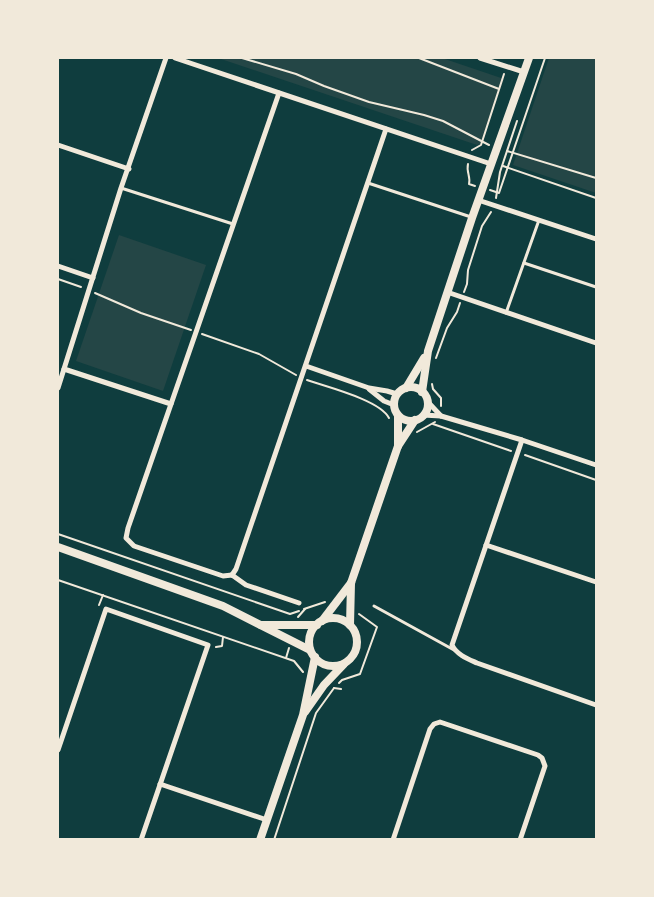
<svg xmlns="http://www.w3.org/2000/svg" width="654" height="897" font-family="'PT Sans Narrow',sans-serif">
<rect width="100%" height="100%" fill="#0f3d3e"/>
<g fill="#244646">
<polygon points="218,58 442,58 504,79 482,143 477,145"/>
<polygon points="549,58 596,58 596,193 513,165"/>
<polygon points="119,235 206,265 163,391 76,361"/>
</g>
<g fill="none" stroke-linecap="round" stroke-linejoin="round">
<g stroke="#f1e9da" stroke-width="2">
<polyline points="242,58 296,74 324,86 369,102 424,115 443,121 489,145"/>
<polyline points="419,58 499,89"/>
<polyline points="472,150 481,145 504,74"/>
<polyline points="507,151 596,178"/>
<path d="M468,164C466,172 471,177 469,184L475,186"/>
<polyline points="503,166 596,198"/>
<polyline points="490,190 499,193 545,58"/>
<polyline points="496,198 500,172 517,121"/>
<polyline points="58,279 81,287"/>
<polyline points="464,292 467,284 468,270 482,226 491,212"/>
<polyline points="95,293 141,313 191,330"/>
<polyline points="202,334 259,354 296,375"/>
<polyline points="436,358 447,328 457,312 460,303"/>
<path d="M307,380C327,387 380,400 389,418"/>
<polyline points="432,384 433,389 441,398 441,406"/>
<polyline points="433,424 511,451"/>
<polyline points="417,432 435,422"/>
<polyline points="525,455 596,480"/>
<polyline points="58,534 290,614 299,611"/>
<polyline points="58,580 294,661 303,672"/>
<polyline points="99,605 103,595"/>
<polyline points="304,609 325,602"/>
<polyline points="298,617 305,609"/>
<polyline points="216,647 222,646 223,637"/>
<polyline points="286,658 289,648"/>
<polyline points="339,683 342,680 360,674 377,627 359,614"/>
<polyline points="334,688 341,689"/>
<polyline points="274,840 316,713 334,688"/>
</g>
<g stroke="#f1e9da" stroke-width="3">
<polyline points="368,183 471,217"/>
<polyline points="121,188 233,224"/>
<polyline points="524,263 596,287"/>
<polyline points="506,313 539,220"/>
<polyline points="374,606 454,650"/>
</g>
<g stroke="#f1e9da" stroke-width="5">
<polyline points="175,58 491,164"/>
<polyline points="480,58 524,72"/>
<polyline points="58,145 129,169"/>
<polyline points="478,200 596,239"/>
<polyline points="58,266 93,278"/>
<polyline points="447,292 596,343"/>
<polyline points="306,366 369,388 387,391 397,394"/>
<polyline points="64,369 171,404"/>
<polyline points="58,388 121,188 166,58"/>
<polyline points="369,389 384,401 394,405"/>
<polyline points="427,401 441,416"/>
<polyline points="423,415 441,416 522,440 596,465"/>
<path d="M522,440L452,645C457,655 468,659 477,663L596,705"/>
<polyline points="486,545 596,582"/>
<polyline points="232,575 223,576 134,546 126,538 128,528 279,93"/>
<polyline points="232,575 236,569 386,129"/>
<polyline points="232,575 246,585 299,603"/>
<polyline points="58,750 106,609 208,645 141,840"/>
<polyline points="160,784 267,820"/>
<polyline points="393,840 430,729 434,724 440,722 538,755 542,758 545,766 520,840"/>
</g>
<g stroke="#f1e9da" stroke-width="8">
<circle cx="411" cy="404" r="17"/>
<polyline points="406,388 424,358"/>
<polyline points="422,392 428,351 472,218 529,58"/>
<polyline points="398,446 398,416"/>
<polyline points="58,547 223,606 310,650"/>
<circle cx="333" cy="642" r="24"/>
<polyline points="322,621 351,583"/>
<polyline points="261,625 317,625"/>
<polyline points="350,625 351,583 398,446 415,420"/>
<polyline points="305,712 324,685 344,664"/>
<polyline points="260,840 303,715 315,657"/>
</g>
</g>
<rect width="654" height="897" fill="none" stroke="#f1e9da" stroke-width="118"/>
</svg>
